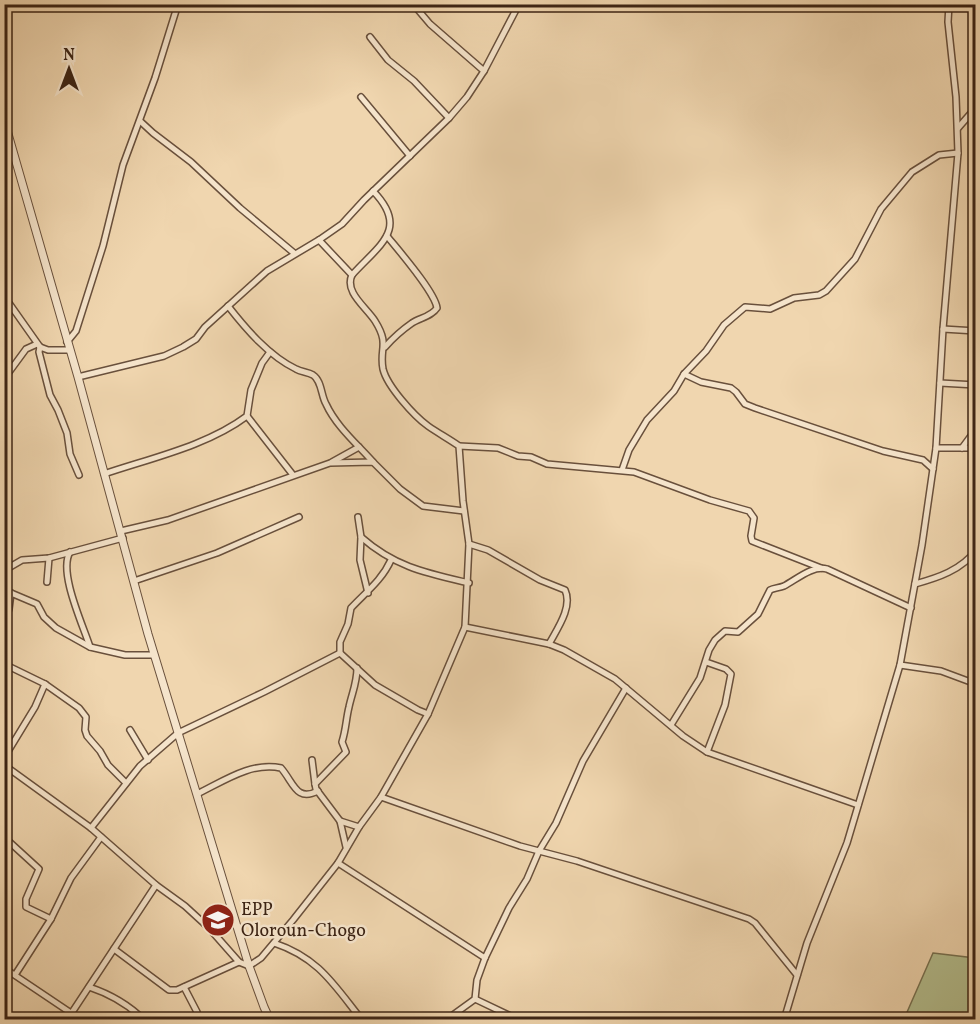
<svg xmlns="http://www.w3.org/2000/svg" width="980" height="1024" font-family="Vollkorn,serif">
<rect width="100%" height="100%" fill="#f0d6af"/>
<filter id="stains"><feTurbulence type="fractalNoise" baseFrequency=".00333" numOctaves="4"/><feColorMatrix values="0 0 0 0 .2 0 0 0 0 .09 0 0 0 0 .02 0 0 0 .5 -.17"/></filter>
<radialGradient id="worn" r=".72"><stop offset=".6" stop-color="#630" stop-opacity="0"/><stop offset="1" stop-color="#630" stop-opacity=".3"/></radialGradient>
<polygon fill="#b4bf8f" stroke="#787252" stroke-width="1.5" points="933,953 975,958 975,1019 904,1019"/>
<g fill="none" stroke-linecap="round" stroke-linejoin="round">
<defs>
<g id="minor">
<polyline points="413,4 430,24 484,71"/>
<polyline points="370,37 388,60 414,81 449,118"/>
<polyline points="361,97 410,156"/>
<polyline points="140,121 153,133 191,162 240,208 294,253"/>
<polyline points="958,128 972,112 976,110"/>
<polyline points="319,240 352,275"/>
<polyline points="4,296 40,347 48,350 69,350"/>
<path d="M228,306C246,329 269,356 296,369C301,372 308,372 313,375C322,381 321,396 326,404C336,426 357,444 373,462"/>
<polyline points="943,329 976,331"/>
<polyline points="67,342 76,331 103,246 123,165 155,78 178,4"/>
<polyline points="40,347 39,352 50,395 58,410 67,433 70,454 79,475"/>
<path d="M385,347C393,338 402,330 412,323C420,318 432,316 437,308C435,292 399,251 387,236"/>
<polyline points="684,374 701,382 731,388 736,392 745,404 755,408 883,451 923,460 933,469"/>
<polyline points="78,377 164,356 183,347 196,339 205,327 267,271 319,240 342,224 364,200 449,118 467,97 484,71 519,4"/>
<polyline points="4,379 26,349 37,344"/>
<polyline points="940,383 976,385"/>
<polyline points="247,416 293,475"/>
<polyline points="459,446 498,448 518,456 531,457 547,464 634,472 710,500 749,511 754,518 751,536 752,541 821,568"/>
<polyline points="936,448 976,448"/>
<polyline points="962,448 976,429"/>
<polyline points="332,462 359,447"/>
<polyline points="622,470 629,450 647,420 674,391 684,374 706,351 724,325 745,307 770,309 794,298 819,295 826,291 855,259 881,209 912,172 939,155 958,153"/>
<path d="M104,474C151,458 207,446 247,416L251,390L262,363L270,352"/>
<path d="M358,517L361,537C395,567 426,573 469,583"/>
<polyline points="121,531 168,520 330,463 373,462 400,489 423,506 464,511"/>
<polyline points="361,537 360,560 368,593"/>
<path d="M469,544L488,550L540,580L565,590C573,607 557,629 549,644"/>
<path d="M70,552C58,572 83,625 90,647"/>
<path d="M391,560C382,580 366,592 351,608L348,624L340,642V653L375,685L418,710L428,714"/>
<polyline points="4,572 10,567 22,560 49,558 123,538"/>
<polyline points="134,581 217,553 299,517"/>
<polyline points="47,582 49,558"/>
<path d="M915,584C937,578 962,570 976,550"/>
<polyline points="4,587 11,593 37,604 44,617 56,628 90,647 125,655 154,655"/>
<polyline points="4,624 9,609 11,593"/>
<polyline points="465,627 549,644 564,650 615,679 683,736 707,752 858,805"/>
<polyline points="706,662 726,669 731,674 725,705 707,752"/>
<polyline points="4,664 45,684 79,708 86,717 85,730 87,736 100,751 108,765 126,783"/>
<polyline points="900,665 941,671 976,684"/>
<path d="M357,668C357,683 352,693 349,707C346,719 346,730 342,742L346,752L315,784L316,789L340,821L359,827"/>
<path d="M671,725L700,678L709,650L715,640L725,631L738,632L758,614L770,590C774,588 779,588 784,586C796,580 812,565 827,569L911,608"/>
<polyline points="130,730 148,760"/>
<polyline points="4,758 35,707 45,684"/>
<polyline points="312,760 315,784"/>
<path d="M4,765L91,828L156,885L185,906L209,928L239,962L249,966L261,958L293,920L338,863L359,827L381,797L428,714L465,627L469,544L463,501L459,446C449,439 438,433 428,426C414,416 387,386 383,369C379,348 390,345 375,321C366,307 344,292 352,275C379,245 410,229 373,191"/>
<path d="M197,794C222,782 252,761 281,768C294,783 296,802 318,791"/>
<polyline points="381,797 520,846 577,861 749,919 755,923 797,975"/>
<polyline points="340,821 346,847"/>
<polyline points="91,828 140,766 178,733 264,692 340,653"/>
<polyline points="4,837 39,869 26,899 26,907 51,919"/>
<polyline points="338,863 485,958"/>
<path d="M274,943C319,958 334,985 362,1020"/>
<polyline points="114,949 169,990 177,990 239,962"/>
<polyline points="4,968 71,1013"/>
<polyline points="15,975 51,919 71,878 101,837"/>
<path d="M89,987C110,994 128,1004 144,1020"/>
<polyline points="184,987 197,1012 192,1020"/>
<polyline points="475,999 519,1020"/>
<polyline points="67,1020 156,885"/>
<polyline points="446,1020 475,999 477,980 485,958 509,908 527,879 539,851 556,823 583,761 626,688"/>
<polyline points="784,1020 807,943 847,843 900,665 922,545 936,448 943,329 958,153 956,97 948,22 949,4"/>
</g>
<polyline id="tertiary" points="4,120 78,377 148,634 249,966 264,1007 270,1020"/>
</defs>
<use href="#minor" stroke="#69503c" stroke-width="8"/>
<use href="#tertiary" stroke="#69503c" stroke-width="9"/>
<use href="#minor" stroke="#f5e4cb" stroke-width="5"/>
<use href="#tertiary" stroke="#f5e4cb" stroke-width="7"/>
</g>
<defs>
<symbol id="school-disc" viewBox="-11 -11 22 22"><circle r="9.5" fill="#8f2418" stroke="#f5e4cb"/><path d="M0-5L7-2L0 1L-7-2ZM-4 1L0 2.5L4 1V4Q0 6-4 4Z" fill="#fff"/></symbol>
</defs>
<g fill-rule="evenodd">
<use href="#school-disc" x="199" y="901" width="38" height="38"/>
</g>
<g text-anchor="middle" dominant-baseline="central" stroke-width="5" stroke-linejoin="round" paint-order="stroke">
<g font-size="18" fill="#3c2415" stroke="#f5e4cb" text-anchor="start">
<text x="241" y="910">EPP<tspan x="241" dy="21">Oloroun-Chogo</tspan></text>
</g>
</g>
<rect width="980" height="1024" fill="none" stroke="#f0d6af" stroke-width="24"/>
<rect x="6" y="6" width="968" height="1012" fill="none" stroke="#3c2415" stroke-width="3"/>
<rect x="12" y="12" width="956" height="1000" fill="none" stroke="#3c2415" stroke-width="1.5"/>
<g transform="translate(69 69)" stroke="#f5e4cb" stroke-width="4.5" paint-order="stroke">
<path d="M0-4.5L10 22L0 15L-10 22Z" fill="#3c2415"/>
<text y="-9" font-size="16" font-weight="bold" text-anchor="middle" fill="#3c2415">N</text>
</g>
<rect width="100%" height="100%" filter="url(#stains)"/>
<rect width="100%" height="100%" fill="url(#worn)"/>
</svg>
